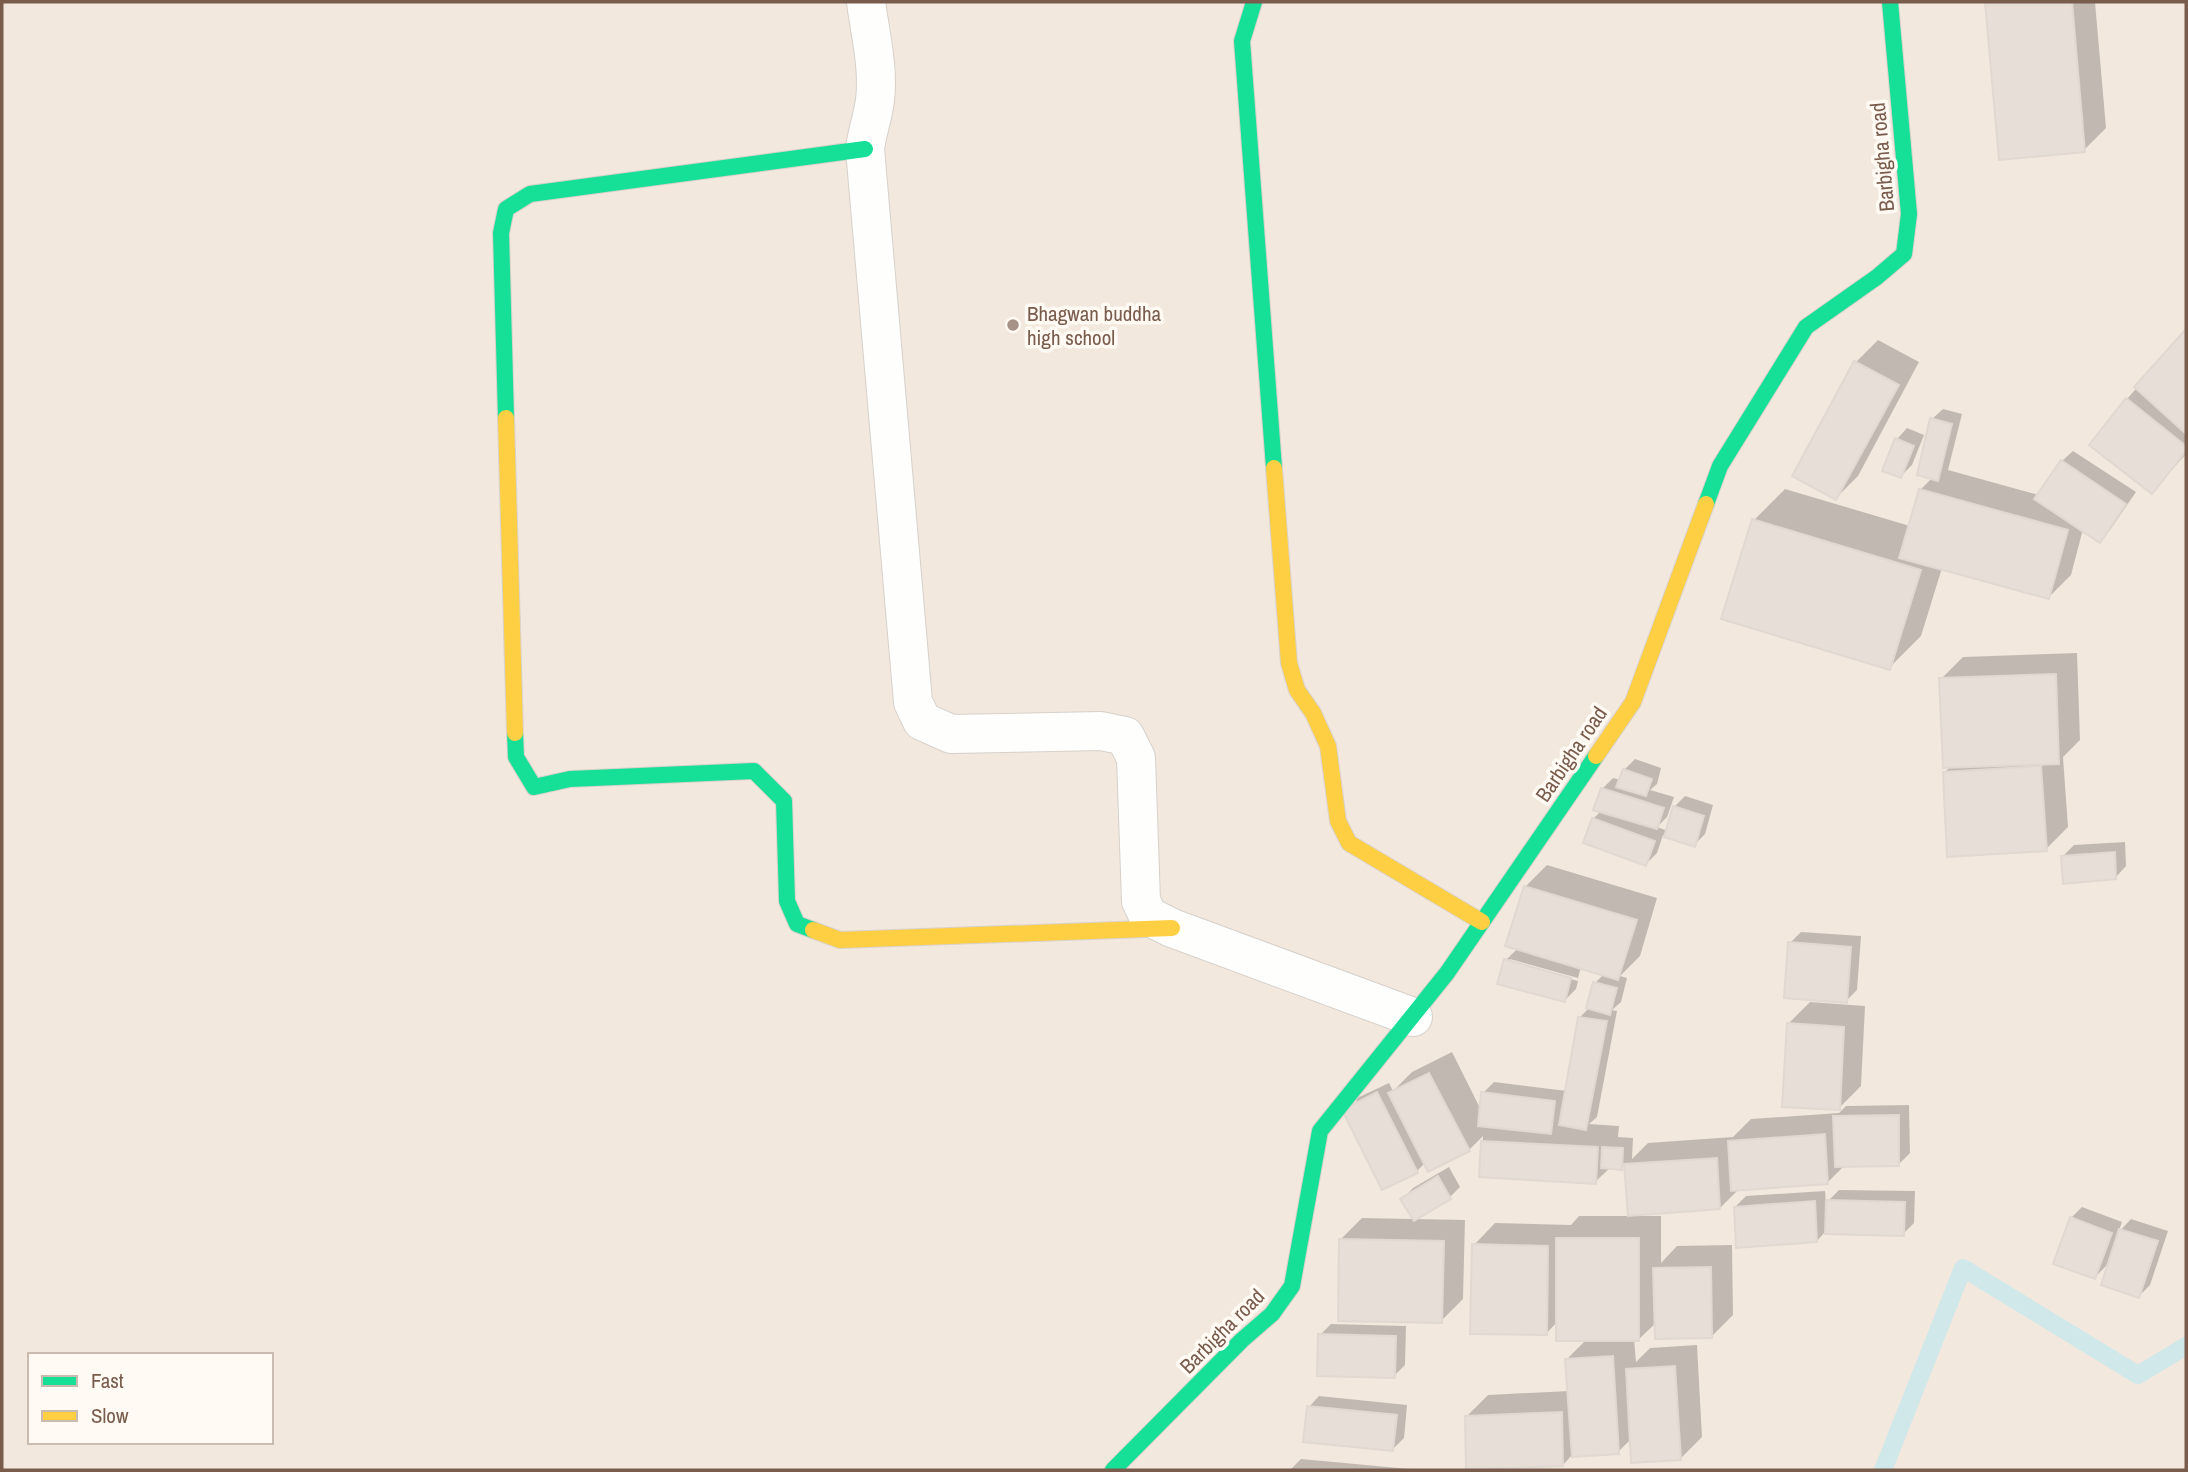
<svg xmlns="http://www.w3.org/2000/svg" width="2188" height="1472" font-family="'Archivo Narrow',sans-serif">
<rect width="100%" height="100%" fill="#f9f5f0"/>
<path fill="#f2e8de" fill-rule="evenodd" d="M2,2H2186V1470H2ZM30,1355H271V1442H30Z"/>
<g fill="#0003">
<polygon points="1986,2 2095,2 2106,128 2084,150 2001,158"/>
<polygon points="2186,332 2186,454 2152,492 2127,399"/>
<polygon points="1878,340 1919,362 1858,476 1836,498 1856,362"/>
<polygon points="1943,409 1962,414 1948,470 2039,495 2062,461 2073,451 2136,492 2110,530 2099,540 2083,529 2071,575 2049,597 1942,568 1921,636 1889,668 1754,520 1785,489 1910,526 1920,490 1933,477 1932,419"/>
<polygon points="1907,428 1924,435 1912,465 1901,476 1897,439"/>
<polygon points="2077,653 2080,740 2063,757 2068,827 2046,849 1944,773 1951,766 1941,679 1963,657"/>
<polygon points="1635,759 1661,768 1657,784 1650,790 1674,797 1667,817 1657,827 1668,831 1674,807 1685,796 1713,805 1705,834 1694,845 1663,835 1657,853 1646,864 1593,819 1601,811 1602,789 1613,778 1621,780 1624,770"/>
<polygon points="2125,842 2126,866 2116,877 2063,856 2074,845"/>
<polygon points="1547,865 1657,898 1640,956 1620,976 1627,978 1621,1002 1612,1010 1617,1011 1597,1117 1589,1124 1619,1126 1618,1137 1633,1138 1632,1159 1648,1143 1733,1137 1751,1119 1839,1113 1846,1106 1909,1105 1910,1153 1899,1164 1845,1165 1827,1183 1739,1189 1720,1208 1641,1213 1641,1216 1661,1216 1661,1263 1677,1246 1732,1245 1733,1315 1711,1337 1657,1322 1639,1339 1634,1339 1636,1362 1650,1348 1697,1345 1702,1437 1680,1459 1632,1438 1618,1452 1572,1455 1563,1465 1466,1417 1488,1395 1569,1391 1567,1359 1587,1339 1557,1322 1546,1334 1474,1245 1495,1223 1571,1225 1579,1216 1630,1216 1626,1163 1621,1168 1611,1167 1595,1182 1481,1176 1483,1136 1469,1150 1425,1163 1417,1171 1355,1099 1389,1083 1393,1091 1412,1072 1452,1052 1481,1110 1483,1093 1494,1082 1567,1091 1580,1017 1590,1007 1595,983 1604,974 1581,967 1578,978 1510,959 1510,963 1578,981 1576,989 1565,1000 1506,960 1518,948 1525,887"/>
<polygon points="1801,932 1861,936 1857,990 1846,1001 1790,943"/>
<polygon points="1810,1002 1865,1006 1861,1086 1839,1108 1788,1024"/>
<polygon points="1449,1167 1460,1187 1450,1197 1403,1199 1413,1188"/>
<polygon points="1839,1190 1915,1191 1914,1223 1903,1234 1825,1232 1817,1241 1735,1207 1746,1196 1825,1191 1826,1203"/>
<polygon points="2082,1207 2122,1222 2118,1233 2131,1219 2168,1231 2150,1285 2139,1296 2110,1262 2095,1277 2071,1218"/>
<polygon points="1362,1218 1465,1220 1463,1299 1441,1321 1340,1240"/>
<polygon points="1331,1324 1406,1326 1405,1365 1394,1376 1320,1335"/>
<polygon points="1319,1396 1407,1405 1404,1438 1393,1449 1309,1407"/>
<polygon points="1301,1459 1420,1470 1290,1470"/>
</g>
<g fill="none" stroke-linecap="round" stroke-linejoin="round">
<polyline stroke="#d0e8ea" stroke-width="18" points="1883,1470 1963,1268 2138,1375 2186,1346"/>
</g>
<g fill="#e6ded7" stroke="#e2d8d2" stroke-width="2">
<polygon points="1985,2 2072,2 2085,152 1999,160"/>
<polygon points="2186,329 2186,434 2134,387"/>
<polygon points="1854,361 1899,385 1836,500 1792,476"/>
<polygon points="2126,398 2186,446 2186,451 2152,494 2089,445"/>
<polygon points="1930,418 1952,424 1938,481 1917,475"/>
<polygon points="1895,438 1914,446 1901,478 1882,471"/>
<polygon points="2061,460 2126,504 2100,543 2034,499"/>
<polygon points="1919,489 2068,530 2049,599 1899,558"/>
<polygon points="1752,519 1921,570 1890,670 1721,619"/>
<polygon points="2056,674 2059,764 1943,768 1939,678"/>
<polygon points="2041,766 2047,851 1947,857 1943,772"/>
<polygon points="1623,769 1652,779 1646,796 1616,787"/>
<polygon points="1601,788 1664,808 1657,829 1593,810"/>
<polygon points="1673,806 1704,816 1695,847 1664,837"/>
<polygon points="1592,818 1655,841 1646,866 1583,843"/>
<polygon points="2115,852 2116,879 2063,884 2061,856"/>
<polygon points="1524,886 1637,920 1618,980 1505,946"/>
<polygon points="1788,942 1851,947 1847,1003 1784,998"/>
<polygon points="1504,959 1571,978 1565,1002 1497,984"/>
<polygon points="1593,982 1617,988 1610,1015 1586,1008"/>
<polygon points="1578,1017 1607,1021 1586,1130 1559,1125"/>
<polygon points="1787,1023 1844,1027 1840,1110 1782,1107"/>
<polygon points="1429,1073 1470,1151 1428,1172 1388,1093"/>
<polygon points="1377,1092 1418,1173 1382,1190 1342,1110"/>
<polygon points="1481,1092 1555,1101 1551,1134 1478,1126"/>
<polygon points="1899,1115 1899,1166 1835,1167 1833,1116"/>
<polygon points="1825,1134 1828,1184 1731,1191 1728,1141"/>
<polygon points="1481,1141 1598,1147 1596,1184 1479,1177"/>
<polygon points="1602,1147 1623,1148 1622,1170 1601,1168"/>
<polygon points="1717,1158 1720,1209 1628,1216 1624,1164"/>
<polygon points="1438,1176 1451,1199 1414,1221 1400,1199"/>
<polygon points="1826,1200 1905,1202 1904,1236 1825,1234"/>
<polygon points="1815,1201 1817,1242 1736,1248 1734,1207"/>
<polygon points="2070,1217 2112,1233 2095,1279 2053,1264"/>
<polygon points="2119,1229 2158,1241 2139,1298 2101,1285"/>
<rect x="1556" y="1238" width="83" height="103"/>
<polygon points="1339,1239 1444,1241 1442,1323 1338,1321"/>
<polygon points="1472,1244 1548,1246 1547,1335 1470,1334"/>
<polygon points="1711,1267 1712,1338 1655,1339 1653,1268"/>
<polygon points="1318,1334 1396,1336 1395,1378 1317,1376"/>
<polygon points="1613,1356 1619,1454 1572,1457 1565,1359"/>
<polygon points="1675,1366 1681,1460 1631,1463 1626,1369"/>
<polygon points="1307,1406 1397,1415 1393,1451 1303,1442"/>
<polygon points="1562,1412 1563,1466 1466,1470 1465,1416"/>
</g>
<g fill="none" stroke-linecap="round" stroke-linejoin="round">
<defs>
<path id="street" d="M866,2C870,33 879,68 875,100C873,117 867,132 865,149L913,702L922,721L951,734L1101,731L1125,736L1136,758L1141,901L1148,916L1172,928L1413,1017"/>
<g id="fast">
<polyline points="1254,2 1242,41 1274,468"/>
<polyline points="506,418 501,233 506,209 530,194 865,149"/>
<polyline points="1706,504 1720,466 1806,327 1877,277 1904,254 1909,214 1890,2"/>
<polyline points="515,733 516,757 534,787 570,779 754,771 784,801 787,901 797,924 813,930"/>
<polyline points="1113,1470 1242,1340 1272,1314 1292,1286 1320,1131 1447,973 1596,756"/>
</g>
<g id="slow">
<polyline points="506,418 515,733"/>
<polyline points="1274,468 1289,663 1297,690 1313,713 1328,746 1338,821 1349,843 1482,922"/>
<polyline points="1596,756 1633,702 1706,504"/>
<polyline points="813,930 840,940 1172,928"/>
</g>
</defs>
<use href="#street" stroke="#d7d1cb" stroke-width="40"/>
<use href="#fast" stroke="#d9d2cb" stroke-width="18"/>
<use href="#slow" stroke="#d9d2cb" stroke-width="18"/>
<use href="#street" stroke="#fefefd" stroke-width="38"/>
<use href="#fast" stroke="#16e098" stroke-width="16"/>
<use href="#slow" stroke="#ffcf43" stroke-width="16"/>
</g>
<circle fill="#a69286" stroke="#fffaf3" stroke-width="2.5" cx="1013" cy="325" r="7"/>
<g text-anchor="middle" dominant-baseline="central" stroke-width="7" stroke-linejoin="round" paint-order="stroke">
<g font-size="21" fill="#7a5c4d" stroke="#fffaf3">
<text transform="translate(1882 157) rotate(-95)">Barbigha road</text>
<text transform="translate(1571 754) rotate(-56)">Barbigha road</text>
<text transform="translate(1222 1331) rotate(-45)">Barbigha road</text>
</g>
<g font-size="21" fill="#7a5c4d" stroke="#fffaf3" text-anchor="start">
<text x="1027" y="313">Bhagwan buddha<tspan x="1027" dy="24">high school</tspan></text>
</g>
</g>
<rect width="2188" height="1472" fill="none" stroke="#7a5c4d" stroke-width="7"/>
<rect x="28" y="1353" width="245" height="91" fill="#fffaf3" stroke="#cabbb1" stroke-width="2"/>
<rect x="42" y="1376" width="35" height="10" fill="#16e098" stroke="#cabbb1" stroke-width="2"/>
<text x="91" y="1388" font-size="21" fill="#7a5c4d">Fast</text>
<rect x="42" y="1411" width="35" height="10" fill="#ffcf43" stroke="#cabbb1" stroke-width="2"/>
<text x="91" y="1423" font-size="21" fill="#7a5c4d">Slow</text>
</svg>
